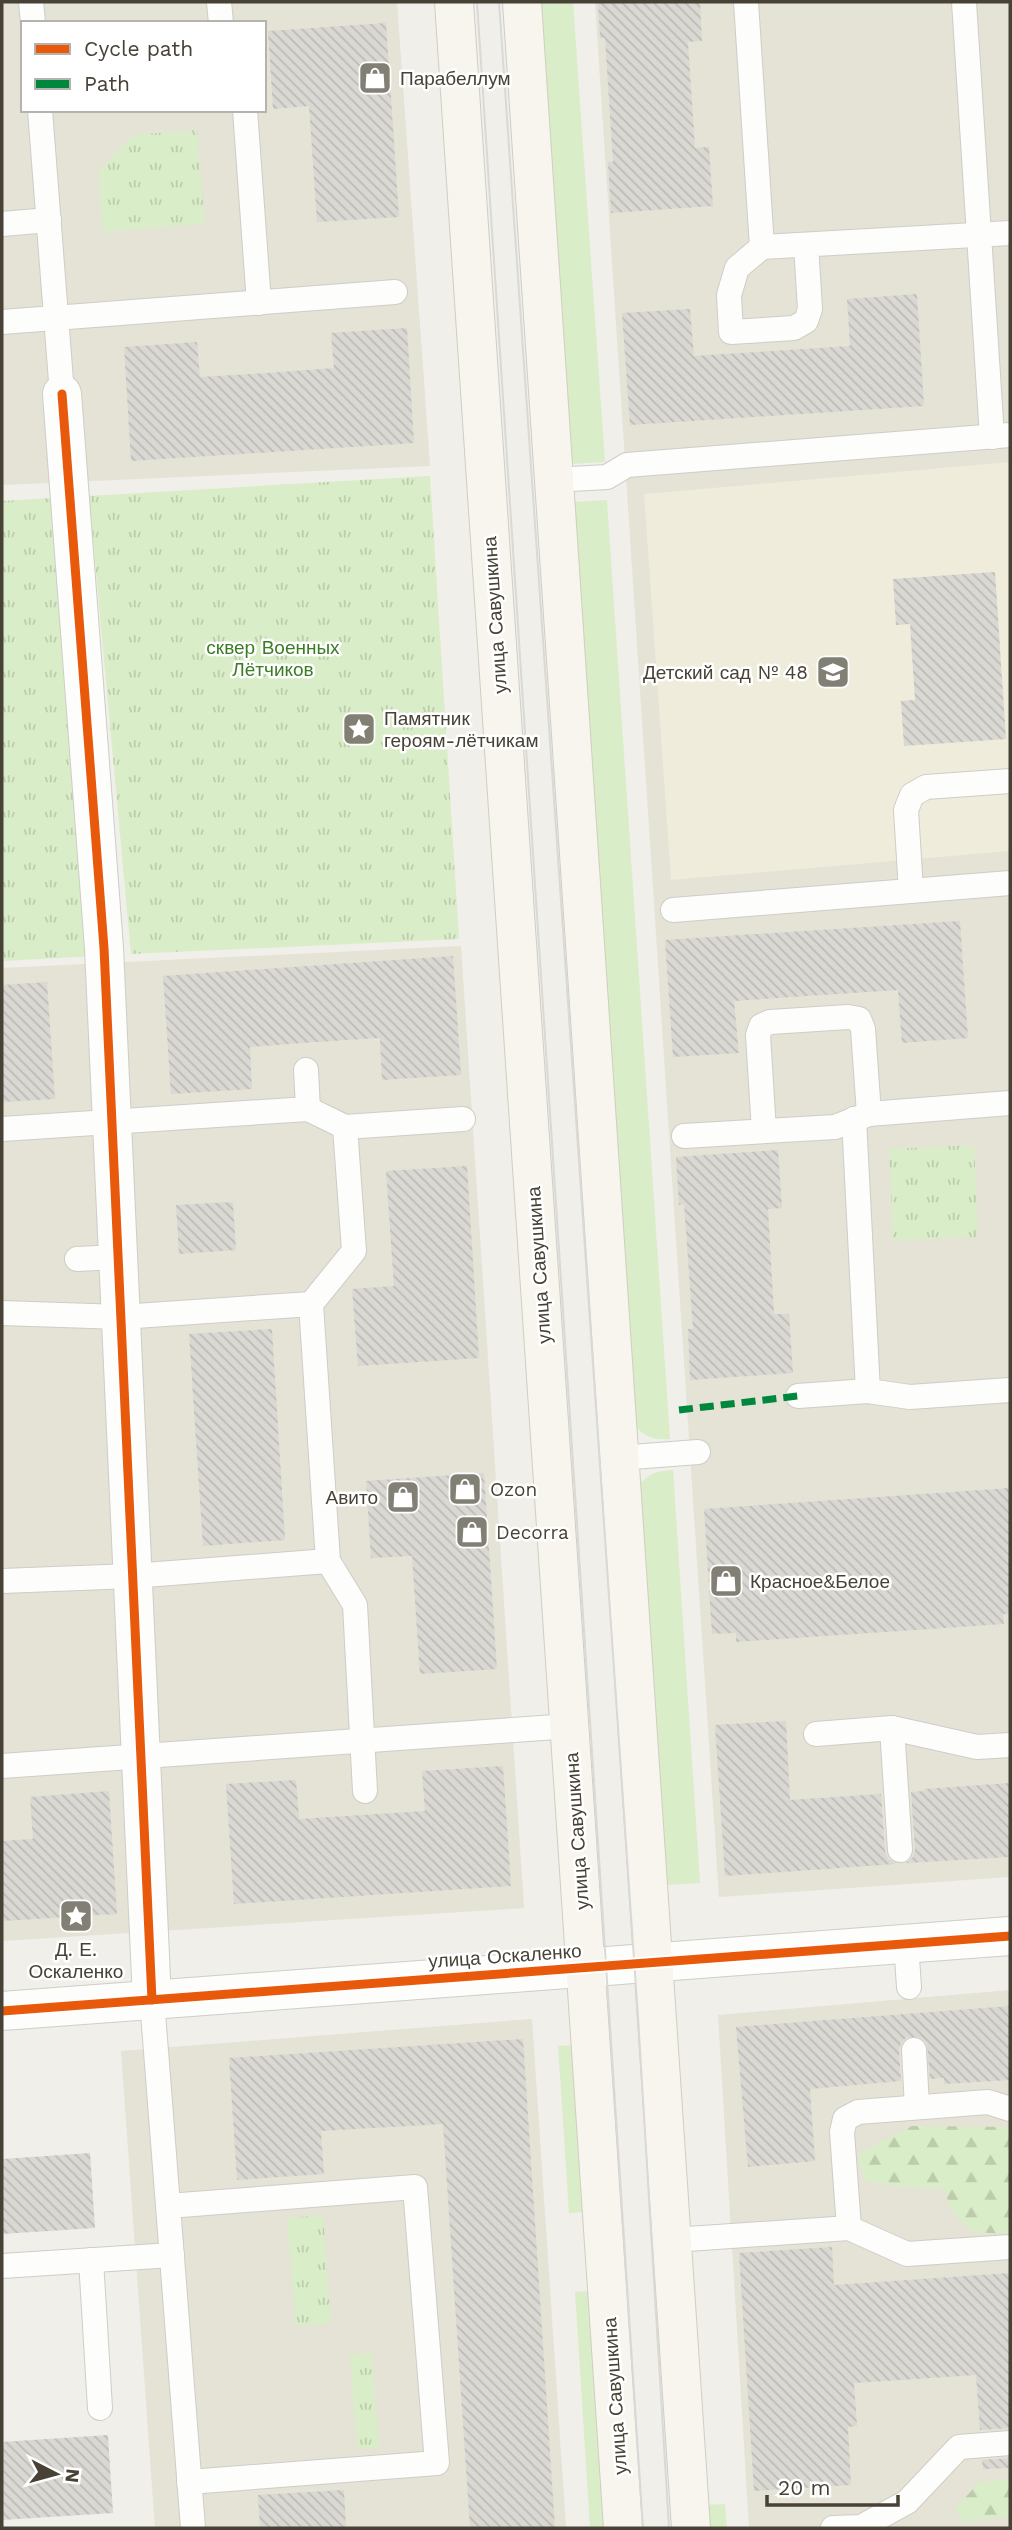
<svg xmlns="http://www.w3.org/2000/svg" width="1012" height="2530" font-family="'Work Sans',sans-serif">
<defs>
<pattern id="forest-firs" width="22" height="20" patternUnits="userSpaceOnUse" patternTransform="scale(1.75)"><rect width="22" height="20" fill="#d9edc8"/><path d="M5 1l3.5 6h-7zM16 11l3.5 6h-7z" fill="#bcccac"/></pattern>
<pattern id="park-tufts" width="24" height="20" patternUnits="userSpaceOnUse" patternTransform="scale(1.75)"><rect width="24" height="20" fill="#d9edc8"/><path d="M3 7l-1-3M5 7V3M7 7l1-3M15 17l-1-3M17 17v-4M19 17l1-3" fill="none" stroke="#bcccac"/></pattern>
<pattern id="building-back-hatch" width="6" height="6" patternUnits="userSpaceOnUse" patternTransform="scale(1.75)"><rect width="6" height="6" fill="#dad8d2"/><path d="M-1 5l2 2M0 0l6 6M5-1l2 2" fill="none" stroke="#bcbbb5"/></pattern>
</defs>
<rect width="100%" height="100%" fill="#f0efea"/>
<g fill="#e5e2d6" fill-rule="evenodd">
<path d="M2,2H397L430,466L2,485ZM23,23H264V110H23Z"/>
<polygon points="595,2 1010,2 1010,1877 719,1897"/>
<polygon points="461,946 524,1908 2,1941 2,968"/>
<polygon points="1010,1990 1010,2528 749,2528 718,2015"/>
<polygon points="532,2019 566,2528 155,2528 121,2051"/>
</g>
<polygon fill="#efecdb" points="1010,462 1010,851 671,880 644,494"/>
<g fill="#d9edc8">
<polygon points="541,2 573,2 605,462 571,464"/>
<path d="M607,500L670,1439C655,1440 647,1438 636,1427L574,502Z"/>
<path d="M673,1470L700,1883L665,1885L639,1485C649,1473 657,1471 673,1470Z"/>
<polygon points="574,2045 584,2212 569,2213 558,2046"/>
<polygon points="590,2291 605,2528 590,2528 575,2292"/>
<polygon points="725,2504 727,2528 708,2528 706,2505"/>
</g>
<g fill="url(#forest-firs)">
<polygon points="912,2126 1010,2127 1010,2234 972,2232 949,2206 945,2189 899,2187 864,2180 858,2154"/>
<polygon points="1010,2480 1010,2516 962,2522 956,2508 979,2482"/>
</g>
<g fill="url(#park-tufts)">
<polygon points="197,130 205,224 103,232 98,172 133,135"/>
<polygon points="430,476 459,939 131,954 89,496"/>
<polygon points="51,498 96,956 2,961 2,501"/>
<polygon points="974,1145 978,1237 893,1241 889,1149"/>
<polygon points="323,2215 331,2323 296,2326 287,2218"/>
<polygon points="372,2353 379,2448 357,2449 350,2355"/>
</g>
<g fill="url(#building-back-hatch)">
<polygon points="598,2 700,2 702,41 688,42 695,148 709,147 713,206 611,213 608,162 613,162 605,38 600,38"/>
<polygon points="386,23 399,217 317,222 309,106 273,109 268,31"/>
<polygon points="917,294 924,406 630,425 622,313 690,309 694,356 850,346 847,299"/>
<polygon points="407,328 414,443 131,461 124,347 197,342 200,377 267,373 334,368 331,333"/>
<polygon points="995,572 1006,739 904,746 901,701 915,700 910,624 896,625 893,579"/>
<polygon points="960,921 968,1038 902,1043 898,990 734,1001 739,1053 673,1057 665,940"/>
<polygon points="453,956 461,1075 382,1080 380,1038 316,1042 250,1047 252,1089 171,1094 163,976"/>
<polygon points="47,982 55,1099 2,1102 2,985"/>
<polygon points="778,1150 782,1208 768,1209 774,1314 789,1314 793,1373 690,1380 688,1329 693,1329 684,1204 679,1205 676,1157"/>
<polygon points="467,1166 479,1358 358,1366 352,1289 394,1286 386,1171"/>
<polygon points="233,1202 236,1250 179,1254 176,1205"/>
<polygon points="272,1329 285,1540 203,1546 189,1334"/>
<polygon points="484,1473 497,1669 420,1674 412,1556 371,1558 366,1481"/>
<polygon points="1010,1488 1010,1614 1003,1614 1004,1624 736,1642 736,1633 712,1634 704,1509"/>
<polygon points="786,1721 790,1800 881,1794 885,1851 888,1859 896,1864 725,1876 715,1725"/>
<polygon points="503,1766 511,1886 234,1904 226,1784 296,1780 299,1819 425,1811 422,1771"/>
<polygon points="1010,1783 1010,1857 906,1863 913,1857 915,1850 911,1792 924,1791 924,1789"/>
<polygon points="109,1791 117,1914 2,1921 2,1841 33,1839 30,1797"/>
<polygon points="1010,2006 1010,2080 944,2084 944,2078 930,2079 927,2043 920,2037 907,2037 901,2043 899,2050 901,2081 810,2089 815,2161 748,2167 736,2027"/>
<polygon points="523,2039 555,2528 470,2528 443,2124 321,2131 324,2174 237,2180 229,2058"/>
<polygon points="90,2153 95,2228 2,2234 2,2159"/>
<polygon points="832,2247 834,2285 1010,2273 1010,2428 980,2430 976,2375 854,2383 857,2426 848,2427 851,2485 754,2491 739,2253"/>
<polygon points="108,2435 113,2513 2,2520 2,2442"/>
<polygon points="1010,2458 1010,2468 983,2469 982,2460"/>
<polygon points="344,2490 346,2528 260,2528 258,2495"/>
</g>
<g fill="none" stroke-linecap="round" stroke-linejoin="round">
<defs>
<g id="lane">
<polyline points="31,2 33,23"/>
<polyline points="219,2 221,23"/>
<polyline points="746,2 762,247"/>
<polyline points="964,2 992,437"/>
<polyline points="40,110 62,394"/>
<polyline points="245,110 259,303"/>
<polyline points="2,224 49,220"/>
<polyline points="806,245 810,309 806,321 794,328 731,332 729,295 737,268 762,247 1010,233"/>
<polyline points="2,322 395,292"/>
<polyline points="553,480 607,477 627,465 1010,435"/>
<polyline points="911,891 906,810 912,795 926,787 1010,781"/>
<polyline points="673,910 1010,883"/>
<polyline points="308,1109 345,1127 354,1251 311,1304 328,1561 355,1605 365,1791"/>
<polyline points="854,1119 868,1391"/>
<polyline points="345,1127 463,1119"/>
<polyline points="2,1129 308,1109 306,1070"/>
<polyline points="764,1131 758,1035 761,1026 770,1022 848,1017 859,1019 863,1029 869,1114"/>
<polyline points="684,1136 835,1127 869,1114 1010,1103"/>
<polyline points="77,1259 118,1257"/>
<polyline points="2,1313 121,1317 311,1304"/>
<polyline points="798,1396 868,1391 910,1397 1010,1390"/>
<polyline points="619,1458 698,1452"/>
<polyline points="2,1581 132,1576 328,1561"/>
<polyline points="892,1728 900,1850"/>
<polyline points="816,1734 892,1728 977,1747 1010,1745"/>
<polyline points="2,1766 570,1726"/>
<polyline points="906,1943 909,1987"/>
<polyline points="152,2000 193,2528"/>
<polyline points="914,2050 917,2107"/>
<polyline points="168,2206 415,2187 437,2463 189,2482"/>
<polyline points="849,2228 842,2132 845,2119 858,2112 988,2102 1010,2109"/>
<polyline points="673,2240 849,2228 907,2254 1010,2247"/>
<polyline points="91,2260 100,2408"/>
<polyline points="2,2266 172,2255"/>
<polyline points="833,2528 861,2527 907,2502 959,2447 1010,2443"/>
</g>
<g id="street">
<polyline points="62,394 104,948 152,2000"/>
<polyline points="2,2011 1010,1936"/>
</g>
<g id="secondary">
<polyline points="454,2 623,2528"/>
<polyline points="522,2 691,2528"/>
</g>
</defs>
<use href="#lane" stroke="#cecdc7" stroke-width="26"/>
<use href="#street" stroke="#cecdc7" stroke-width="40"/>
<use href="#secondary" stroke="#d0cec0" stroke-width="40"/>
<use href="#lane" stroke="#fdfdfc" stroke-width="24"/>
<use href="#street" stroke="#fdfdfc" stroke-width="38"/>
<use href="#secondary" stroke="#f7f5ee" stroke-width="38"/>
<g stroke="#d9d9d8" stroke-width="2">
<polyline points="477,2 643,2528"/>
<polyline points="499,2 638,2017 669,2528"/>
</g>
<polyline stroke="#00873e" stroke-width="7" stroke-dasharray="14 7" stroke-linecap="butt" points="679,1410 798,1396"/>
<defs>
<g id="cycleway">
<polyline points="62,394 104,948 152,2000"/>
<polyline points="2,2011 1010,1936"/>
</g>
</defs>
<use href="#cycleway" stroke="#fff" stroke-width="13"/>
<use href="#cycleway" stroke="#e8590c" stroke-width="9"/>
</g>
<defs>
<symbol id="shop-square" viewBox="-11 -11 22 22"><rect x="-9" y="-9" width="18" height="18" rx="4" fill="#827f74" stroke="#fff"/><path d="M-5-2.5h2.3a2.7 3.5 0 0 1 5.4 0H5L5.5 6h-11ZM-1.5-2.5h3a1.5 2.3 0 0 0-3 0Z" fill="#fff"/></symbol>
<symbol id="school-square" viewBox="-11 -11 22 22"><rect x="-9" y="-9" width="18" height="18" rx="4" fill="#827f74" stroke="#fff"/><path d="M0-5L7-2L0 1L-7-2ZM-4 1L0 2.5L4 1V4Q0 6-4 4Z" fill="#fff"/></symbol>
<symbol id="sight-square" viewBox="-11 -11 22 22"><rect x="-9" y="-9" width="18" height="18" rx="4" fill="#827f74" stroke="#fff"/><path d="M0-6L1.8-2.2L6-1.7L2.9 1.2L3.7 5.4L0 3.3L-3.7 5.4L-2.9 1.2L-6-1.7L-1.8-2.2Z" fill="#fff"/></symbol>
</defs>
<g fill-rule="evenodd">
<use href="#shop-square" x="356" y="59" width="38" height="38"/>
<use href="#school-square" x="814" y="653" width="38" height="38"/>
<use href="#sight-square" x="340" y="710" width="38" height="38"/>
<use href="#shop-square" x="446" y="1470" width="38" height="38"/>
<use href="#shop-square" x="384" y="1478" width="38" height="38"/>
<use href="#shop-square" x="453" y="1513" width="38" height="38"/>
<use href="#shop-square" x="707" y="1562" width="38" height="38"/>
<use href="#sight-square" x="57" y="1897" width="38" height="38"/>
</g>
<g text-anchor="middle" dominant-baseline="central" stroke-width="5" stroke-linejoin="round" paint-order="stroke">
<g font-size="19" fill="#474235" stroke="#fff" text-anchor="start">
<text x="400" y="78">Парабеллум</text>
<text x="808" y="672" text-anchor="end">Детский сад № 48</text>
<text x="384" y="718">Памятник<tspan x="384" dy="22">героям-лётчикам</tspan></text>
<text x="490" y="1489">Ozon</text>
<text x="378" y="1497" text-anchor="end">Авито</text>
<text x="496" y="1532">Decorra</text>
<text x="750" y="1581">Красное&amp;Белое</text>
<text x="76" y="1949" text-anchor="middle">Д. Е.<tspan x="76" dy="22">Оскаленко</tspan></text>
</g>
<g font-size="19" fill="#474235" stroke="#fff">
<text transform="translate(495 615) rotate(-94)">улица Савушкина</text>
<text transform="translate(539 1265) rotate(-94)">улица Савушкина</text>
<text transform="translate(577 1831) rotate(-94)">улица Савушкина</text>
<text transform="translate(505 1956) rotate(-4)">улица Оскаленко</text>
<text transform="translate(615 2396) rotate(-94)">улица Савушкина</text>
</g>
<g font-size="19" fill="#3b7c24" stroke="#fff">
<text x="273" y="647">сквер Военных<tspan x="273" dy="22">Лётчиков</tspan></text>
</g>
</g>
<rect width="1012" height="2530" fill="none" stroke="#474235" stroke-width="7"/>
<rect x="21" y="21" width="245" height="91" fill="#ffffff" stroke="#b5b3ae" stroke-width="2"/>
<rect x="35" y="44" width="35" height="10" fill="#e8590c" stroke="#b5b3ae" stroke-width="2"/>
<text x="84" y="56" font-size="21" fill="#474235">Cycle path</text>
<rect x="35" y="79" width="35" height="10" fill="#00873e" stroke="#b5b3ae" stroke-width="2"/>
<text x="84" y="91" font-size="21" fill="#474235">Path</text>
<g transform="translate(56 2474) rotate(96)" stroke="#ffffff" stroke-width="5" paint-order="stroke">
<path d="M0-5L12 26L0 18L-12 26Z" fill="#474235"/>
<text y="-10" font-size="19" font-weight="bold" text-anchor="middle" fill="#474235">N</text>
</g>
<path d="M767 2495v10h131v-10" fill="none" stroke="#474235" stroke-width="3.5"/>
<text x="778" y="2495" font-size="21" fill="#474235" stroke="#ffffff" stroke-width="5" paint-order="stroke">20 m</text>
</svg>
